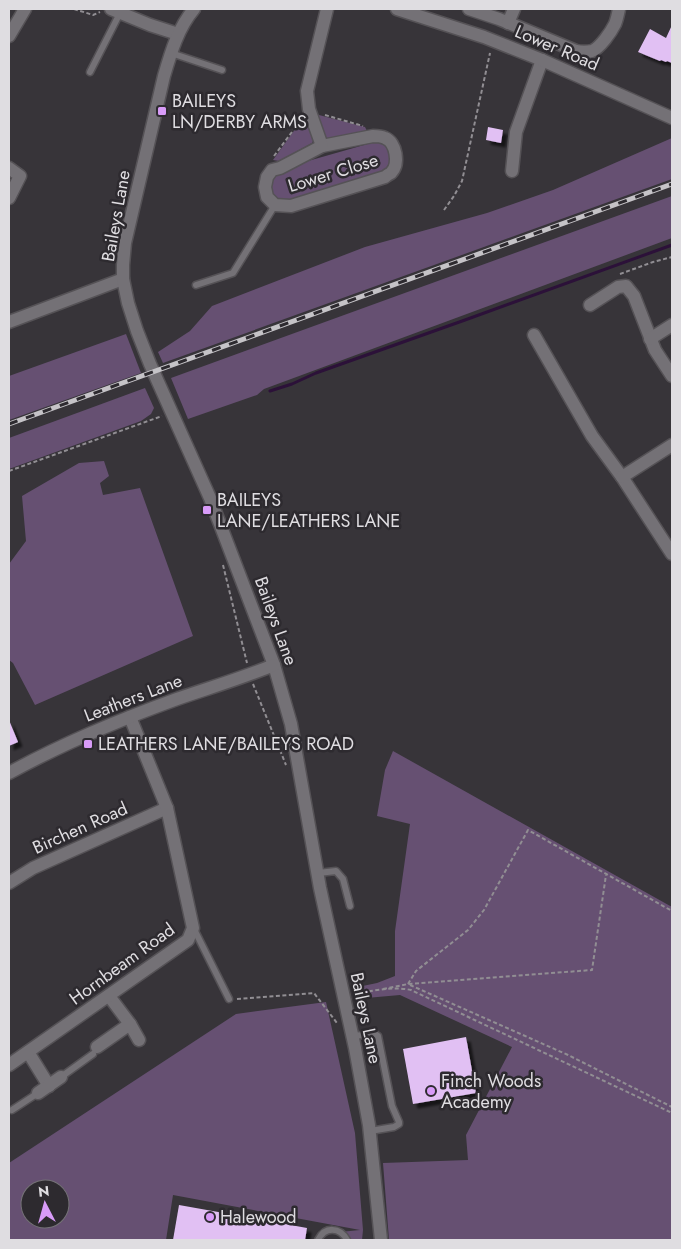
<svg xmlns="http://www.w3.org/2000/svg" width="681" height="1249" font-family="Jost,sans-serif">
<defs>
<filter id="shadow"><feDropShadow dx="4.5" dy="4.5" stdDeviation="1" flood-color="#0009"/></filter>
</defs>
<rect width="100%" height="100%" fill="#373439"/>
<g fill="#665072" fill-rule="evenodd">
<polygon points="319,115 365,127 367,131 363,132 327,139 325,137 318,117"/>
<polygon points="301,121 308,122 314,139 312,143 279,161 273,160"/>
<polygon points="672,138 672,179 163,363 158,352 190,331 212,306 365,247 487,213 553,190"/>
<path d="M378,141L388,147L391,151C389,164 390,168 377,173L288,202C272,198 271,194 271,178L280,169Z"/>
<polygon points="672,196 672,238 264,389 257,395 188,419 171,378"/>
<polygon points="126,334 141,373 9,420 9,376"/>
<polygon points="145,388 154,408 151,414 141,421 9,469 9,438"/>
<polygon points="104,461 109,476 100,483 103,495 140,488 193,636 35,705 13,663 9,660 9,564 26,541 22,496 79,463"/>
<polygon points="393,751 672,907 672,1240 389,1240 383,1163 468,1160 466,1135 512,1047 400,995 355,999 353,988 377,983 395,976 395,931 410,824 377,816 385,770"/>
<path d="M326,1002L355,1133L363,1230L362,1240H342L340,1232L360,1230L173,1195L166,1240H9V1163L236,1014ZM30,1189H60V1219H30Z"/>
</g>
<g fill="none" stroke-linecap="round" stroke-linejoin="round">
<polyline stroke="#2c1139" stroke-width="3" points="270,391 292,384 316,373 465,320 672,245"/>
</g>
<g fill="#e1c0f3" filter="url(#shadow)">
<polygon points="672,25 672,63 667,61 666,62 661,60 660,61 638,52 650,29 666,38"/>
<polygon points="488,127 503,130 501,143 486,140"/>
<polygon points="9,720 18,742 9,746"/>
<polygon points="466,1037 476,1093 413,1104 403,1049"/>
<polygon points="179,1205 307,1228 305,1240 173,1240"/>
</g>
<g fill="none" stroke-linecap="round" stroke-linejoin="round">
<defs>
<g id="service">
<polyline points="171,53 222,70"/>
<polyline points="90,72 120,13"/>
<polyline points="196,285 233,273 275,205"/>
<polyline points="318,873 336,871 343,879 350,906"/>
<polyline points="194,929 229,999"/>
<polyline points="352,1036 375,1034 378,1036 392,1106 399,1122 399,1124 394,1127 370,1131"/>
<polyline points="61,1077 93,1054"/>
<polyline points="12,1110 38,1093"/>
<path d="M318,1240C325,1226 340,1227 347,1240"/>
</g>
<g id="minor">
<path d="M469,9L499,19L576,51C581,52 587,52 592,51C600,48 611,32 615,24C617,19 618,14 619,9"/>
<polyline points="508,23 514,9"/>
<polyline points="9,36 25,9"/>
<path d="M373,136C377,136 381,136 385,138C396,142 400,164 391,173C389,174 387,175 385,177L291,206L275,205L267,197L265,187L267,177L272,170L280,168L322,146Z"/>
<polyline points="322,146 309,109 307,91 327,9"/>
<polyline points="9,168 20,176 9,198"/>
<polyline points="512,171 516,132 542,60"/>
<polyline points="590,305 618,287 626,286 634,296 655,350 672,376"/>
<polyline points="9,322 123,279"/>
<polyline points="534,335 592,436 622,477 672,554"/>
<polyline points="650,339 672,325"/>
<polyline points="622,477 672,445"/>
<polyline points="9,883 33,868 167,808"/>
<polyline points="109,996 130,1024 139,1040"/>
<polyline points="97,1047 130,1024"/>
<polyline points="28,1052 49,1086"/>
<polyline points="9,1065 188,940 193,928 167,808 130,717"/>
<polyline points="38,1093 61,1077"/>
</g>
<g id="tertiary">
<polyline points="111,9 150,25 178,34"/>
<path d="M194,9C178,28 171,52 164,76L125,243L123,265V279L128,303L137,331L150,364L210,498L274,665L291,724L320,888L355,1048L369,1125L381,1240"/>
<polyline points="397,9 484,37 542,60 672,118"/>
<path d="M9,773C62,744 119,720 177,699C209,688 242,678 274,665"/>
</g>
</defs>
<use href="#service" stroke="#555256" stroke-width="9"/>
<use href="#minor" stroke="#555256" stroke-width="15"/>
<use href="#tertiary" stroke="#555256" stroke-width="15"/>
<g stroke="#918e93" stroke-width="2" stroke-dasharray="4 2.5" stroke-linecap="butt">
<polyline points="74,9 93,15 100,12"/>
<polyline points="325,115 363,126"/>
<polyline points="274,156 301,120"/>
<polyline points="444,210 454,196 462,181 490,53"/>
<polyline points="620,274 653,262 672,257"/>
<polyline points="9,471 162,416"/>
<polyline points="223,565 247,663"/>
<polyline points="253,684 286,765"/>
<polyline points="408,984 416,971 468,930 484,910 528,830 672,911"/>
<polyline points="410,985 568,1055 672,1107"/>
<polyline points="383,989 408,984 592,970 606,875"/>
<path d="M356,993C374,991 393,986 411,990L672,1113"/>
<polyline points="237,999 314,993 337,1023"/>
</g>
<use href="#service" stroke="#747176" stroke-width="6"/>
<use href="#minor" stroke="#747176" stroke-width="12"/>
<use href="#tertiary" stroke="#747176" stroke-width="12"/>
<defs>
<polyline id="rail" points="9,424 672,184"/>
</defs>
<use href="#rail" stroke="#c5c3c7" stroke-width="5"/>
<use href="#rail" stroke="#2d2a2f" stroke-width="3" stroke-dasharray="9" stroke-linecap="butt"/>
</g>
<g fill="#d89bf8" stroke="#2d2a2f" stroke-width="2">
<rect x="157" y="106" width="10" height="10" rx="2.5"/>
<rect x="202" y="505" width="10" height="10" rx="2.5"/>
<rect x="83" y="739" width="10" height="10" rx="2.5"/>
<circle cx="431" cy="1091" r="5"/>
<circle cx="210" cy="1217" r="5"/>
</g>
<g text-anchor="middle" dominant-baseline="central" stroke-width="5" stroke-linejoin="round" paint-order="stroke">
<g font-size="18" fill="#dfdde1" stroke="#2d2a2f">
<text transform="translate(557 48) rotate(23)">Lower Road</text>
<text transform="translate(333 173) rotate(-17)">Lower Close</text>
<text transform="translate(116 216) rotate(-80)">Baileys Lane</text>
<text transform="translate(276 621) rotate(70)">Baileys Lane</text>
<text transform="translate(133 698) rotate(-21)">Leathers Lane</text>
<text transform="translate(80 828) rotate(-24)">Birchen Road</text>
<text transform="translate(122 964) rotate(-36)">Hornbeam Road</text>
<text transform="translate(366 1018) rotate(78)">Baileys Lane</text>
</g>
<g font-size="18" fill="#dfdde1" stroke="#2d2a2f" text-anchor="start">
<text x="172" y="101">BAILEYS<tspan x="172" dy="21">LN/DERBY ARMS</tspan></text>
<text x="217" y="500">BAILEYS<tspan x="217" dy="21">LANE/LEATHERS LANE</tspan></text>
<text x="98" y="744">LEATHERS LANE/BAILEYS ROAD</text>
<text x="441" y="1081">Finch Woods<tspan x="441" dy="21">Academy</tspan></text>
<text x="220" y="1217">Halewood</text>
</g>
</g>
<rect width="681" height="1249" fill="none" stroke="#dfdde1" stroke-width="20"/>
<g transform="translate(45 1204) rotate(354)"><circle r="24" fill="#2d2a2f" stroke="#747276"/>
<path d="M0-4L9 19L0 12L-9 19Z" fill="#d89bf8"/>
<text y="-8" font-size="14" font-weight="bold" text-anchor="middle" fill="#dfdde1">N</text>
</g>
</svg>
